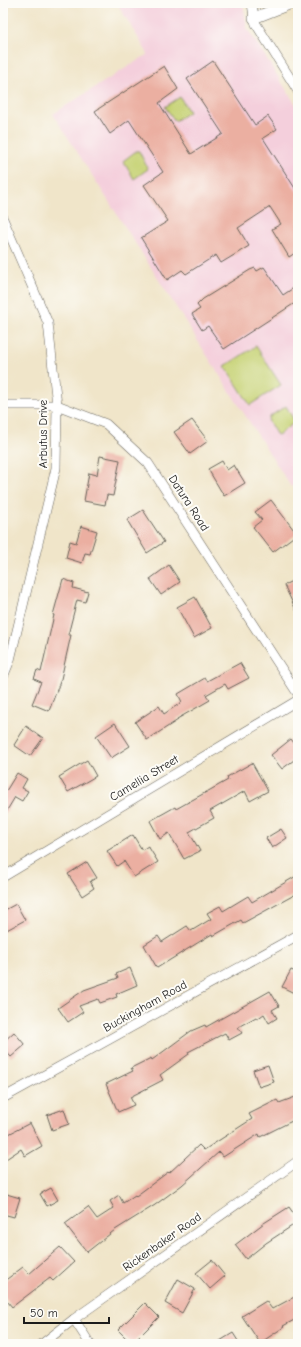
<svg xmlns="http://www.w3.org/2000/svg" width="301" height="1347" font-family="'Comic Neue',sans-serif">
<rect width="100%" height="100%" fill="#fdfcf7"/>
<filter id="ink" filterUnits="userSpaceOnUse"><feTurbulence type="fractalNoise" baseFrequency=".025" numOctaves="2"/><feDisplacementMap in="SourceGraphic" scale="8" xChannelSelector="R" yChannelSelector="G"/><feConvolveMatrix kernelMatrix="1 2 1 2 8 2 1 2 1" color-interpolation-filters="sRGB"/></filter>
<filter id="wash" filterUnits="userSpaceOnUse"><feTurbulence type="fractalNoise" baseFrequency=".012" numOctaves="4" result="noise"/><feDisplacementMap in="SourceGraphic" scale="16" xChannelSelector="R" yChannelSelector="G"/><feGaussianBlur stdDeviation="0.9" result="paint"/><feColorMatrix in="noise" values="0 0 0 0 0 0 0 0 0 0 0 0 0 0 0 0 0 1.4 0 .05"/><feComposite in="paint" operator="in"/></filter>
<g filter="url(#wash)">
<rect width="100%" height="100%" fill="#f0e5c9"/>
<polygon fill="#f4cfdc" points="117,3 243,3 247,28 298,108 298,482 291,487 53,114 148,54"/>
<g fill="#c6d273" stroke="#717748">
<polygon points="180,97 189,112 175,121 165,107"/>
<polygon points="136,151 139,151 148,169 134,179 123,161"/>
<polygon points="256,346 281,385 250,405 225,366"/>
<polygon points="286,406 295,422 278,435 276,434 268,420 269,417"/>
</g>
<g id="blocks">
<g fill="#ebafa1">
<polygon points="213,61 255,125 268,116 277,129 263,138 298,193 298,251 289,257 272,229 281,224 270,207 238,228 249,246 221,263 216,255 186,274 182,270 167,280 141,238 168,221 144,185 163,172 129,120 110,134 95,111 164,66 178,89 159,103 191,154 223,134 187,79"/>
<polygon points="264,267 283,295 298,285 298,301 224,349 208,326 202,330 192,314 200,309 197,305 203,299 250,270 255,268 257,271"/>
<polygon points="192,420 208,441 190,454 174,432"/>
<polygon points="100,456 120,460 113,496 107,495 105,505 84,501 89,473 97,475"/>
<polygon points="222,461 227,470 234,465 245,483 224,496 208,469"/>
<polygon points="271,500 297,534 273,552 253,527 262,520 255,512"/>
<polygon points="143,510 164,542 147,553 127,520"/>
<polygon points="81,526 97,531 90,554 85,553 82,563 66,558 70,541 76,543"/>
<polygon points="169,565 180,582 161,595 150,579"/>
<polygon points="298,578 298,614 284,585"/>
<polygon points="63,579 74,583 73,588 88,592 85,602 77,600 68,635 71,635 61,679 49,711 32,704 41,682 34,679 37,670 41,672 54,615 53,615"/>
<polygon points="195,597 212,628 194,638 177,607"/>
<polygon points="240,663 249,678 228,689 225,684 206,695 210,700 177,719 178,720 147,740 135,722 159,706 164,714 182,702 178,694 205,678 207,681"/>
<polygon points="115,723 130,746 111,758 96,736"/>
<polygon points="26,726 43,738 30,756 14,745"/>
<polygon points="291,739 298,748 298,757 282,769 271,755"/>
<polygon points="87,760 96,776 68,792 59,777"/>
<polygon points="252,763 268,791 250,801 245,791 210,811 214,818 189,832 200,851 184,859 169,833 160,839 150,821 175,807 176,809 228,780 227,777"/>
<polygon points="17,773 27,779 22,788 28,791 22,801 15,797 3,817 3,789 6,791"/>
<polygon points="281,829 287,838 272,848 266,838"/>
<polygon points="133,835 142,850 148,846 158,862 134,877 124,861 117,866 107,851"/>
<polygon points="87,862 97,878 90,881 94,888 82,896 68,874"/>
<polygon points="298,875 298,893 243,923 241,920 213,936 212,934 157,968 144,945 158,936 162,942 187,926 191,931 211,919 207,913 220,906 223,911 248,896 252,902"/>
<polygon points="16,904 25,920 3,932 3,911"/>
<polygon points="130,968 137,985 116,994 117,997 100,1003 98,999 79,1006 83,1012 68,1022 58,1008 84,990 118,978 116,974"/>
<polygon points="291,970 298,973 298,995 282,987"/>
<polygon points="270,991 279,1006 272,1010 277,1018 269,1023 264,1014 257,1019 256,1017 238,1027 242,1033 229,1040 225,1033 188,1052 189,1054 160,1075 163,1080 130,1097 134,1105 118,1112 106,1084 133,1071 131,1068 151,1058 152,1060 191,1031 205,1025 206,1027"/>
<polygon points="14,1032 25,1045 11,1057 3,1048 3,1042"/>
<polygon points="268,1065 274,1082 259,1087 253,1070"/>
<polygon points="298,1096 298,1118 260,1137 259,1134 223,1157 219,1152 182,1185 155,1205 115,1230 87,1252 65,1224 88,1207 97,1219 114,1208 110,1201 119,1195 123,1203 135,1195 136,1196 168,1172 169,1173 199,1145 204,1150 252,1119 249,1114 277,1100 279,1103"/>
<polygon points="64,1109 69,1124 52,1130 47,1115"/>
<polygon points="30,1123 42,1146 25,1156 21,1149 3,1161 3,1137"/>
<polygon points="51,1188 58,1200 47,1206 40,1194"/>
<polygon points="3,1193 20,1198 14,1217 3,1214"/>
<polygon points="289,1207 298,1220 298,1222 266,1243 246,1259 235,1245 264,1223"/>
<polygon points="60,1247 74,1262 53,1281 50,1278 12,1307 3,1296 3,1282 23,1267 29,1274"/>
<polygon points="212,1260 225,1276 210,1289 196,1273"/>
<polygon points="178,1279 195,1289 182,1313 165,1303"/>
<polygon points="298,1295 298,1318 283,1326 284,1327 260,1343 242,1316 266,1301 272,1309"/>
<polygon points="145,1303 159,1317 132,1344 118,1330"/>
<polygon points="233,1333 240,1344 215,1344"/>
</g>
</g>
</g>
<g filter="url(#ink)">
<use href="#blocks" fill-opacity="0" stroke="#666259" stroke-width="1"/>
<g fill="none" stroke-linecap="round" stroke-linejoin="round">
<defs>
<g id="minor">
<polyline points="252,3 254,18 256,24 298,91"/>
<polyline points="3,219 48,323 57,405 56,468 10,660 3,677"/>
<polyline points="3,405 57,405 106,424 148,463 298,694"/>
<polyline points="3,877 298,700"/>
<polyline points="3,1098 298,935"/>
<polyline points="74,1319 90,1344"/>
<polyline points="42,1344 74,1319 298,1161"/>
</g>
<polyline id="tertiary" points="254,18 292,3"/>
</defs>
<use href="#minor" stroke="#666259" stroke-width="10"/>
<use href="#tertiary" stroke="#666259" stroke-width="12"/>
<use href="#minor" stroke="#fff" stroke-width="9"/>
<use href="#tertiary" stroke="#fff" stroke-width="11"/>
</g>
</g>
<g text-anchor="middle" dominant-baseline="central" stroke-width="4" stroke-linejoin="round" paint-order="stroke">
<g font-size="12" fill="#1c1c1c" stroke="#fdfcf7">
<text transform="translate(43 434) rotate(-90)">Arbutus Drive</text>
<text transform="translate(189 503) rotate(57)">Datura Road</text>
<text transform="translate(144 778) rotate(-31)">Camellia Street</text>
<text transform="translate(145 1006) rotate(-29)">Buckingham Road</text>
<text transform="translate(162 1242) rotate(-35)">Rickenbaker Road</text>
</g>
</g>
<rect width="301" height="1347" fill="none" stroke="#fdfcf7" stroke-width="16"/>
<path d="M24 1317v6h85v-6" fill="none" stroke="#1c1c1c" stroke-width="2"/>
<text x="30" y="1317" font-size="12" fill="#1c1c1c" stroke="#fdfcf7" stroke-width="3" paint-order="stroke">50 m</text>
</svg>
